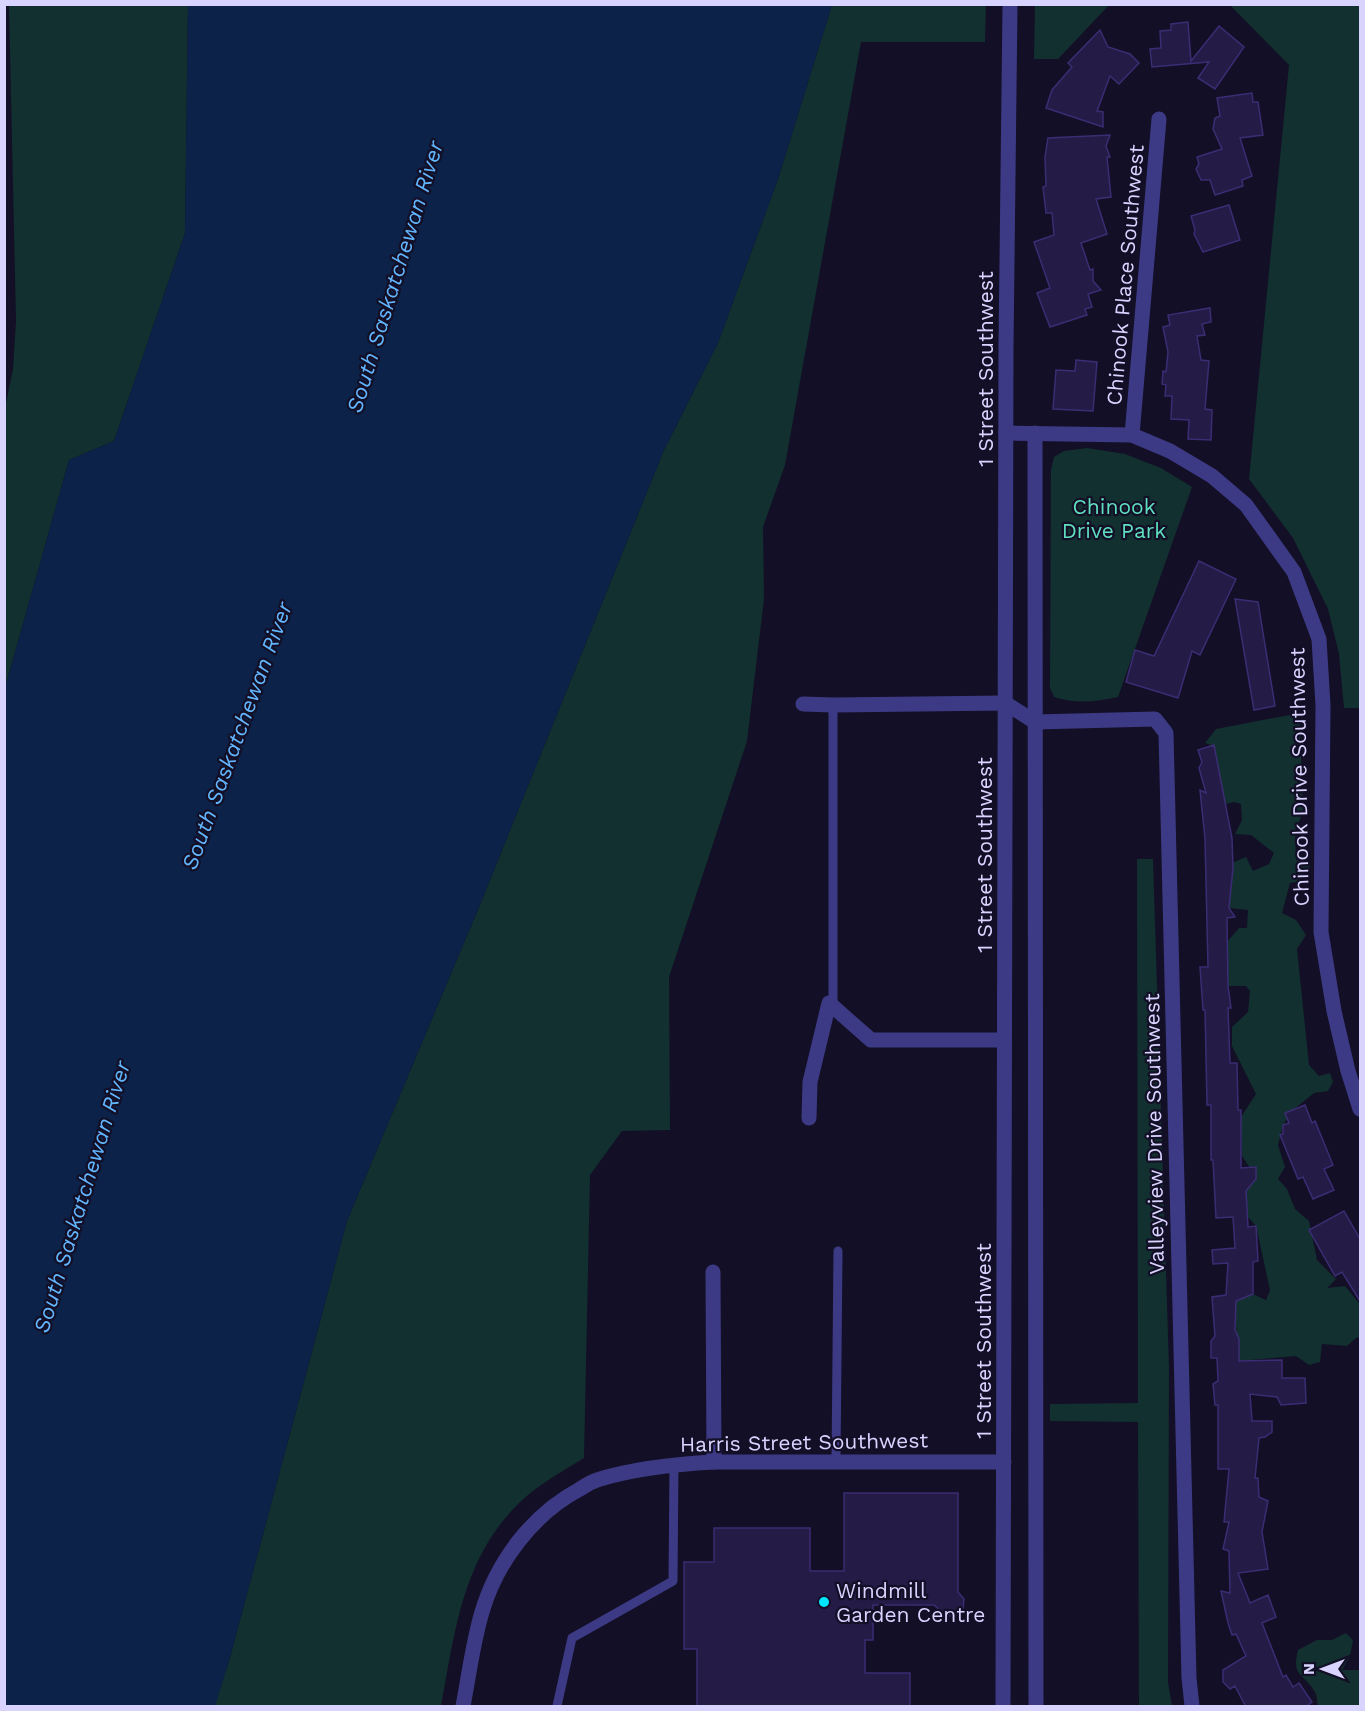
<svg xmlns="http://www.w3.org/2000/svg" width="1365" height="1711" font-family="'Work Sans',sans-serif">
<rect width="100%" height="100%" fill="#130f26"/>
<g fill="#12302f">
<polygon points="9,5 188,5 185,233 114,441 69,460 5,688 4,413 13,369 16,321"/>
<path d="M832,5H986L985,42H861L785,465L763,527L764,599L747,741L669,977L670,1130L622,1131L590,1175L584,1458C561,1472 538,1485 519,1503C462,1559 455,1632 441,1706H214L229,1661L347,1221L479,907L664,450L718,343L778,179Z"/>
<polygon points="1035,5 1035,4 1109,5 1058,59 1034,59"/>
<polygon points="1230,5 1360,5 1360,708 1344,708 1339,654 1328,609 1293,538 1249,479 1289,65"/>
<path d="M1087,448L1125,454L1161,468L1192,487L1118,697C1096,702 1075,704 1054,697L1050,688L1051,470L1054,457L1064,451Z"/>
<polygon points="1295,714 1300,725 1303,812 1295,831 1296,860 1310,863 1307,880 1290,883 1282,913 1296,920 1306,935 1297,949 1309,1065 1319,1076 1330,1073 1333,1082 1328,1091 1314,1093 1293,1110 1283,1125 1278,1145 1285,1167 1278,1179 1287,1189 1295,1209 1309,1221 1317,1260 1336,1279 1327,1288 1345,1286 1360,1304 1360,1337 1356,1338 1347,1346 1322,1344 1320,1362 1309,1365 1296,1356 1239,1361 1234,1301 1253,1294 1266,1300 1270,1290 1256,1226 1247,1216 1246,1191 1256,1179 1256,1168 1250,1168 1242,1156 1241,1117 1256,1094 1232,1046 1232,1027 1248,1012 1250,991 1246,986 1228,986 1228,966 1221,966 1228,961 1227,942 1239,928 1247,928 1248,910 1229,908 1232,863 1246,857 1253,871 1269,864 1274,853 1251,835 1235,834 1242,820 1241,804 1234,802 1225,804 1206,778 1220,774 1214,746 1205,743 1216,729"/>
<polygon points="1137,859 1153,859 1169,1367 1168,1682 1172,1706 1139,1706 1138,1422 1050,1421 1050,1404 1138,1403"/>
<path d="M1346,1633L1353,1640L1350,1656L1342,1670H1360V1706H1318C1317,1702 1317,1696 1315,1692C1304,1673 1291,1677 1298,1650L1317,1640H1332Z"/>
</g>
<polygon fill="#0c2248" points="188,5 832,5 778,179 718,343 664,450 479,907 347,1221 229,1661 215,1706 5,1706 5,688 69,460 114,441 185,233"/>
<g fill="#241b47" stroke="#3b2d73" stroke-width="1.5">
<polygon points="1188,22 1191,61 1219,26 1244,47 1215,89 1198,78 1209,62 1152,67 1150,49 1161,48 1160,31 1171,30 1171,24"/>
<polygon points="1100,30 1108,47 1130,54 1139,63 1119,84 1110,76 1097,111 1103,112 1103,127 1046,108 1052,90 1072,67 1068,63"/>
<polygon points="1252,93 1253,102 1258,102 1263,135 1240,138 1252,176 1242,180 1243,186 1215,195 1210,180 1201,180 1196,169 1199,164 1197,157 1222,149 1213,129 1215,118 1220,116 1217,98"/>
<polygon points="1110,135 1106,146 1110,157 1107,157 1111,197 1096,199 1107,234 1081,243 1090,270 1093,269 1093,281 1101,290 1088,294 1092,307 1085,309 1087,315 1050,327 1037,293 1050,288 1034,242 1054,235 1052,213 1046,213 1043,187 1046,186 1045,157 1048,138"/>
<polygon points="1229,205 1240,240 1203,252 1194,234 1195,230 1191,216"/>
<polygon points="1210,308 1211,322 1202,324 1205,335 1197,336 1201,360 1209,361 1205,409 1212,410 1211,440 1188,439 1189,420 1171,419 1172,396 1165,396 1166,385 1162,384 1163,371 1166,372 1168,352 1163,327 1170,325 1168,315"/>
<polygon points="1076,360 1097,362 1093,411 1053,409 1056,370 1075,371"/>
<polygon points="1199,561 1236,579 1200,655 1192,651 1178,698 1126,682 1135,650 1154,656"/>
<polygon points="1235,599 1258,602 1275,706 1254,710"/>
<polygon points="1214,745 1232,838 1233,868 1229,908 1235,917 1227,918 1228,986 1231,1008 1228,1008 1230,1063 1237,1063 1238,1110 1241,1110 1241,1168 1256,1167 1256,1179 1246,1191 1248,1227 1256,1226 1258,1261 1253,1262 1253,1294 1236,1301 1235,1330 1239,1339 1239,1361 1282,1360 1282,1378 1305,1378 1306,1403 1281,1405 1277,1397 1250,1394 1252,1421 1272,1421 1272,1432 1265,1437 1259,1438 1255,1478 1258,1478 1259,1497 1268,1501 1262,1532 1268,1569 1238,1573 1250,1603 1268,1595 1276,1617 1262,1623 1283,1677 1286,1675 1293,1687 1299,1683 1312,1702 1305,1707 1246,1707 1235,1686 1230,1689 1223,1682 1223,1670 1246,1656 1236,1634 1232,1635 1228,1623 1221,1591 1230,1593 1229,1551 1223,1549 1229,1522 1224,1522 1229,1469 1218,1469 1218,1405 1215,1405 1213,1384 1218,1381 1217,1358 1211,1358 1211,1341 1215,1336 1212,1297 1226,1295 1228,1263 1213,1264 1212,1250 1235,1248 1233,1217 1216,1218 1213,1160 1211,1160 1211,1105 1207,1105 1205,1010 1203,1010 1200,967 1208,967 1205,839 1200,790 1206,793 1199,768 1202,762 1198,750"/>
<polygon points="1305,1105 1312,1123 1315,1121 1333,1165 1324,1169 1334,1190 1313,1199 1303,1177 1298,1179 1280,1135 1283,1134 1283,1125 1289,1123 1285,1113"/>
<polygon points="1344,1211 1360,1239 1360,1301 1342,1272 1335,1276 1309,1230"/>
<polygon points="844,1493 958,1493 958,1592 964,1599 963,1609 956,1616 946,1616 934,1605 873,1605 873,1640 865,1640 865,1673 910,1673 910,1707 697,1707 697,1649 684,1649 684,1562 714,1562 714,1528 810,1528 810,1571 844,1571"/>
</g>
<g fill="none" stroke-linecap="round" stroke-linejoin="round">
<g stroke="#3d3a85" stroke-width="9">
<polyline points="833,705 833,1007"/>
<polyline points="836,1460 838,1251"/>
<polyline points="557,1706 572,1638 673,1581 674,1464"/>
</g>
<g stroke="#3d3a85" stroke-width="15">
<polyline points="1006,433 1132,435 1170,451 1212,476 1246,505 1294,572 1319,639 1323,705 1321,932 1334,1011 1348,1071 1360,1109"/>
<polyline points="1035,433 1036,1706"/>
<polyline points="1132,435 1159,119"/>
<polyline points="803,704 833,705 1005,703 1035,722 1155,719 1166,733 1189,1678 1192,1706"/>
<polyline points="809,1118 810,1082 829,1003 871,1040 1004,1040"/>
<polyline points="713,1272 714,1462"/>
<path d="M463,1706C469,1675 473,1642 482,1612C497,1561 533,1514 580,1489C586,1485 593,1481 600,1479C637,1468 676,1464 714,1462H1004"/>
</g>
<polyline stroke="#3d3a85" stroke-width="15" points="1003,1706 1006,347 1010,4"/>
</g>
<circle fill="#00e5ff" stroke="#130f26" stroke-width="2" cx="824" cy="1602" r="6"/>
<g text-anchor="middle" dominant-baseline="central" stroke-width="4.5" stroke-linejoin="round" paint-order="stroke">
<g font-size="21" fill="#d9d4ff" stroke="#130f26">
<text transform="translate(1125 275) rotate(-85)">Chinook Place Southwest</text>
<text transform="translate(985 369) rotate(-90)">1 Street Southwest</text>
<text transform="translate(1299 777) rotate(-91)">Chinook Drive Southwest</text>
<text transform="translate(984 855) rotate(-90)">1 Street Southwest</text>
<text transform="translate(1154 1134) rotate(-91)">Valleyview Drive Southwest</text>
<text transform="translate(983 1341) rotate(-90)">1 Street Southwest</text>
<text transform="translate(804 1442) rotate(-1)">Harris Street Southwest</text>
</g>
<g font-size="21" fill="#5fe0c0" stroke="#130f26">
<text x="1114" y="506">Chinook<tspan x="1114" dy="24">Drive Park</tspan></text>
</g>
<g font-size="21" fill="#d9d4ff" stroke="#130f26" text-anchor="start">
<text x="836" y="1590">Windmill<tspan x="836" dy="24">Garden Centre</tspan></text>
</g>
<g font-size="22" font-style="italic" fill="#62b6ff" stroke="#130f26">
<text transform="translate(395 277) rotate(-73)">South Saskatchewan River</text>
<text transform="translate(237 736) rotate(-70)">South Saskatchewan River</text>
<text transform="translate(82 1197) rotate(-73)">South Saskatchewan River</text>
</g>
</g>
<rect width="1365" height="1711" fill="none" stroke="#d9d4ff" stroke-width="12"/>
<g transform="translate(1323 1669) rotate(270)" stroke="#130f26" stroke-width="4.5" paint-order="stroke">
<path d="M0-4.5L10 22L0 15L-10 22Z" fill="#d9d4ff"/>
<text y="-9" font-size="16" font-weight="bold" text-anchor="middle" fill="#d9d4ff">N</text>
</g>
</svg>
